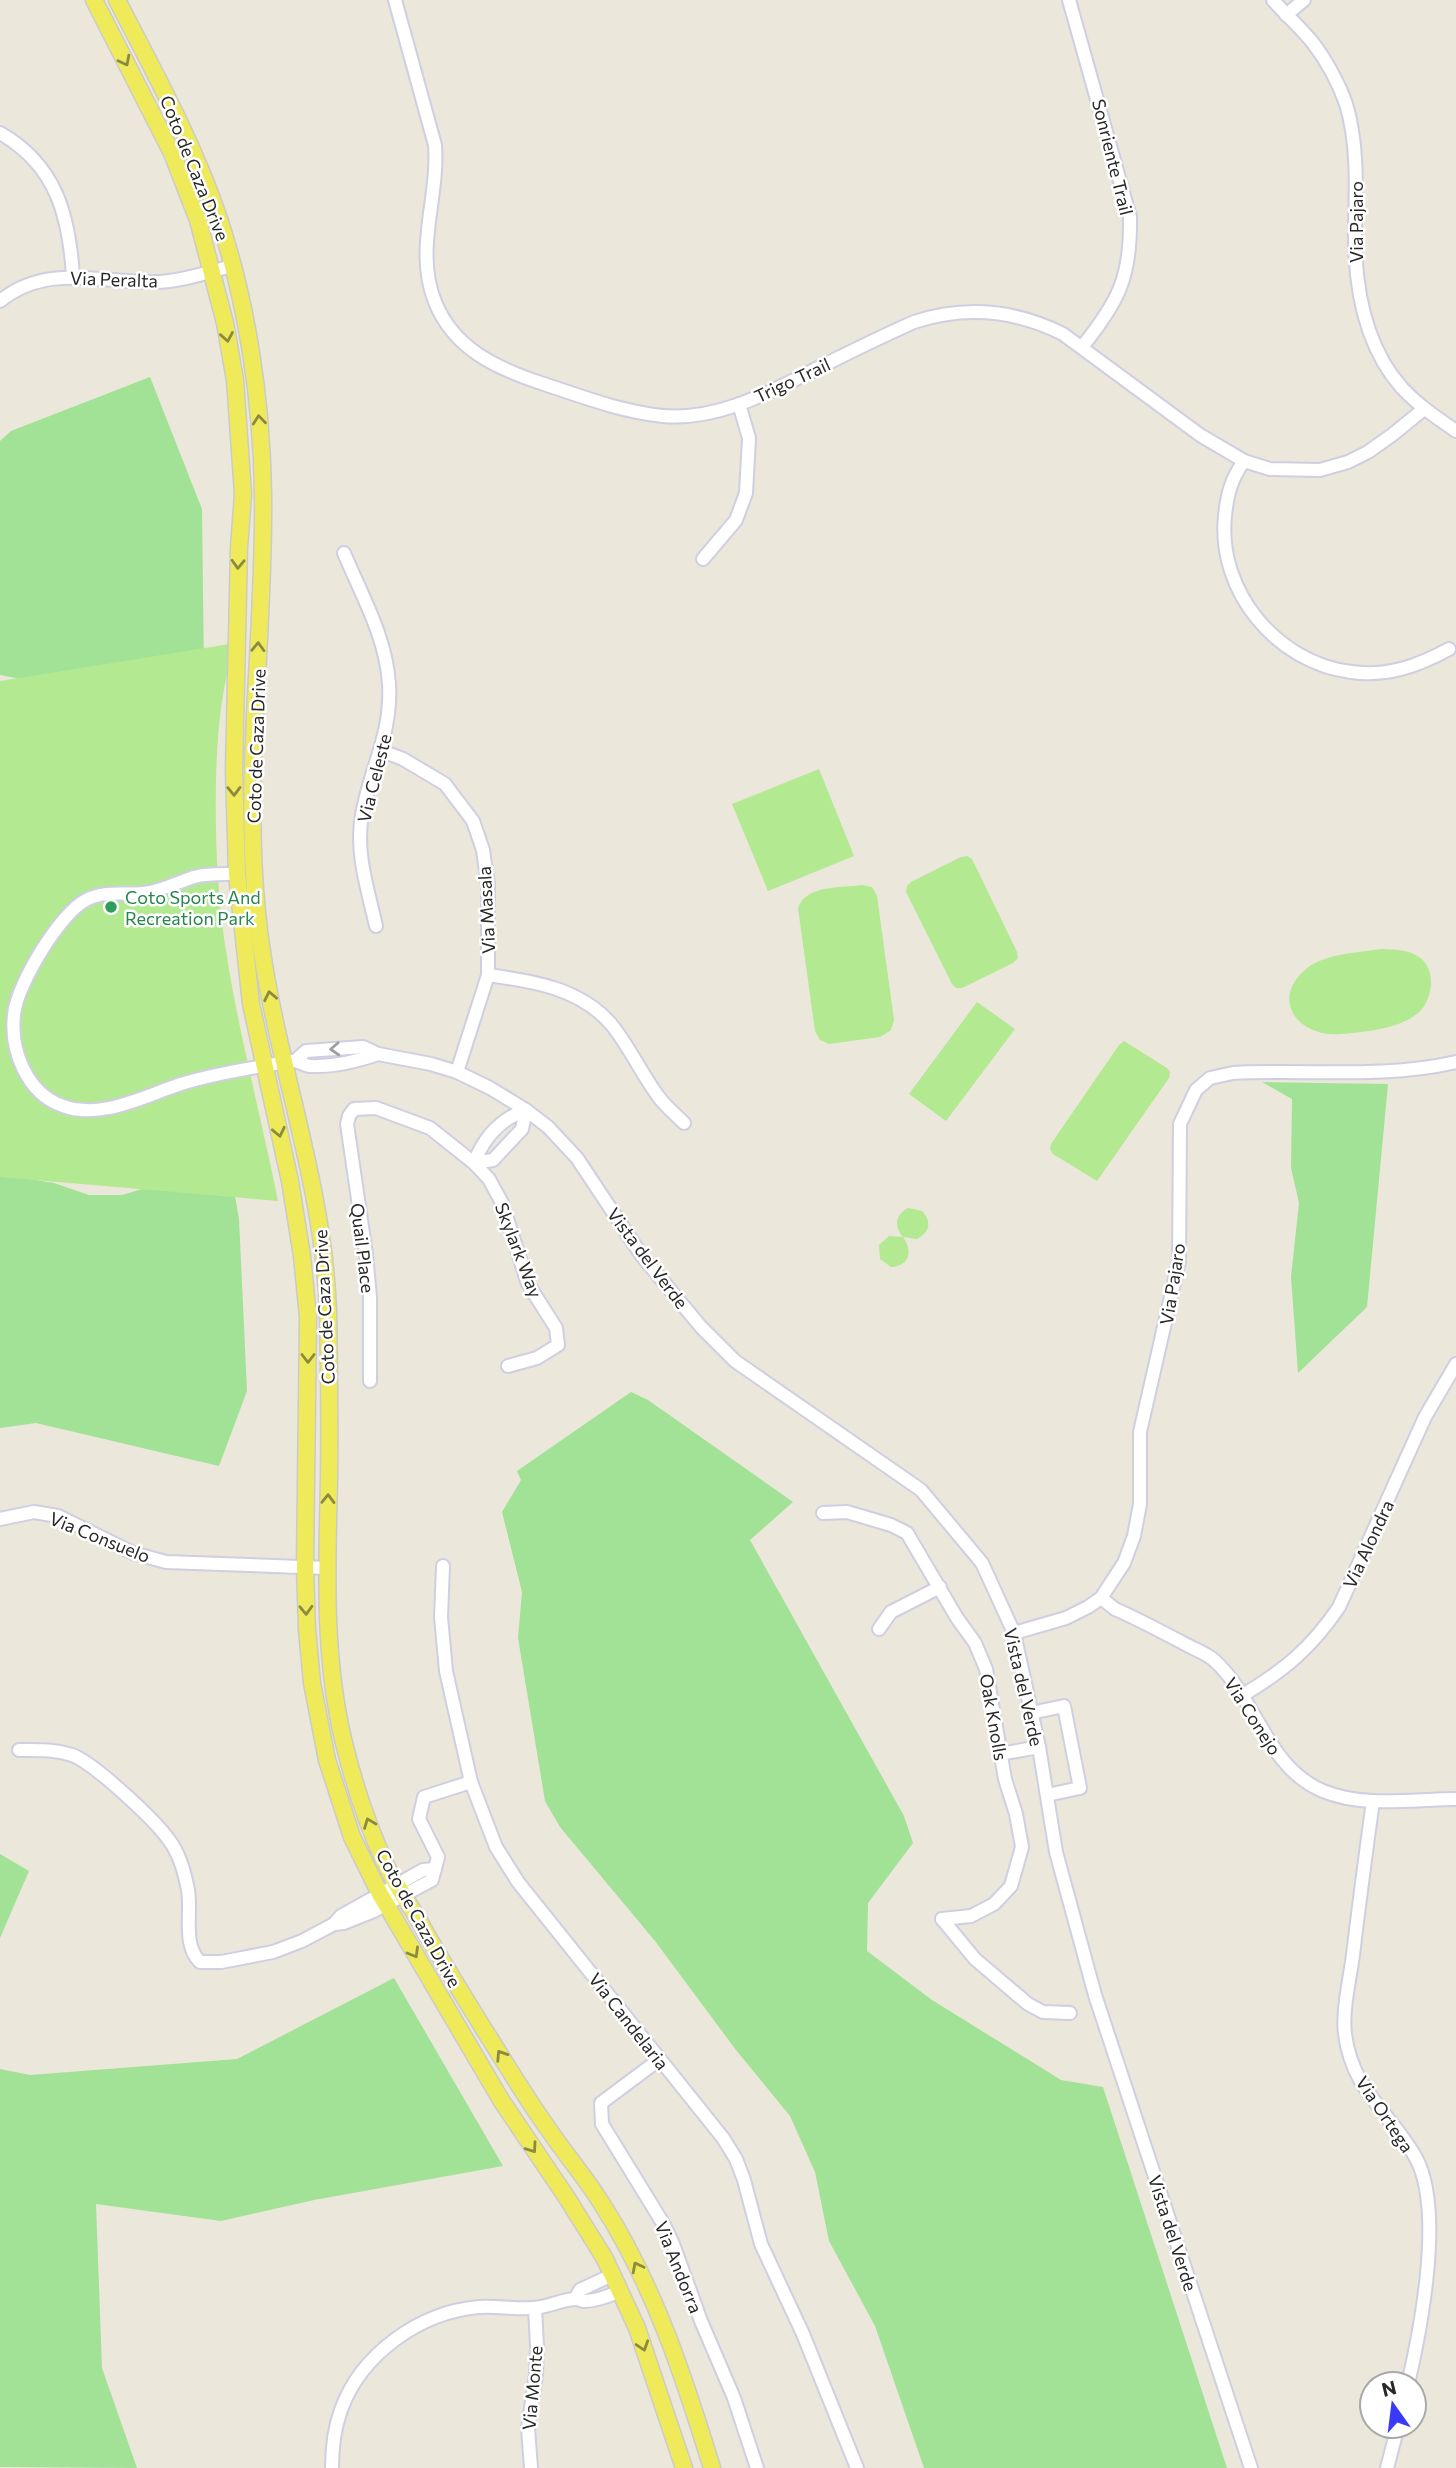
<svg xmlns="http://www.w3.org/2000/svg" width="1456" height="2468" font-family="Commissioner,sans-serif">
<rect width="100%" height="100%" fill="#ebe7da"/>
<g fill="#a1e296">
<polygon points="150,377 202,509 205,758 157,706 0,675 0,441 11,431"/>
<polygon points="1262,1082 1388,1084 1367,1307 1298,1373 1291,1277 1299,1203 1291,1168 1292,1099"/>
<polygon points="230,1167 239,1219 247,1391 219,1466 36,1423 0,1428 0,1177 17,1177 54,1183 89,1195 122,1195 191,1174"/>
<polygon points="631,1392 648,1400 793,1502 750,1540 904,1816 913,1843 868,1903 867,1951 932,2000 1061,2080 1103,2087 1227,2468 924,2468 875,2326 829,2241 815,2172 790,2116 736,2050 655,1941 560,1827 545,1801 518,1638 522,1592 502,1512 521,1480 517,1471"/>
<polygon points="0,1854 29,1871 0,1938"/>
<polygon points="394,1978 503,2166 314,2200 221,2221 96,2204 102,2368 137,2468 0,2467 0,2069 30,2075 237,2059"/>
</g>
<g fill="#b2e991">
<path d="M236,643C221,685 217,735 216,780C215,835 217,890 225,945C238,1031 261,1116 278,1201L0,1177V681Z"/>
<polygon points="819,769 854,856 768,891 732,804"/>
<polygon points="967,856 972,859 1017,952 1018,958 1013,963 962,988 956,988 952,984 906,892 907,886 911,882 961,857"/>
<path d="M862,885L872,887L877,896L894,1020L891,1030L880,1037L829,1044L820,1040L815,1031L798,908C806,885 840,888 862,885Z"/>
<path d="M1382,949C1395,950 1408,949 1419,957C1437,969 1433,1000 1418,1013C1399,1029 1365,1032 1341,1034C1299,1038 1269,1000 1306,969C1323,954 1361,952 1382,949Z"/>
<polygon points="977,1002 1015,1029 946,1121 909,1094"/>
<polygon points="1124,1041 1167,1068 1170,1072 1169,1078 1097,1181 1053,1154 1050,1149 1051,1144 1119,1045"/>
<path d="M908,1208L922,1211C932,1222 930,1232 917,1239L903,1237C913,1251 910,1266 891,1267L880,1259L879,1245L889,1236L903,1237C894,1226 895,1215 908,1208Z"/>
</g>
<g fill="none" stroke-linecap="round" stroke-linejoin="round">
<defs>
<g id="minor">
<path d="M395,0L435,145C439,199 414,249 435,302C454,349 496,368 541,383C580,396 622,412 663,416C722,421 777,388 828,363C856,349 885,335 914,322C966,305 1015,310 1063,334L1200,435L1244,461L1270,469L1320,470L1348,462L1368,452L1392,435L1424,409"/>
<path d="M1069,0L1130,217C1131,277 1119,301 1082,347"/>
<path d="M1273,0C1286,15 1301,28 1313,43C1326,60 1339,84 1346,104C1358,143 1356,187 1355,227C1354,283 1363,344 1402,388C1418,405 1437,418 1456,431"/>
<polyline points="1286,15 1304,0"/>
<path d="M0,133C56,165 69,215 73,276"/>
<path d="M0,301C48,262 103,284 158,282C183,281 208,272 232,266"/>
<path d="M1244,461C1231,479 1227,495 1225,516C1217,591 1277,663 1351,672C1387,677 1418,666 1449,649"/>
<path d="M344,553C362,596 386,637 389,684C392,735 370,768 362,815C355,852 368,890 376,926"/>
<polyline points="703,559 736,520 746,493 749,438 739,404"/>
<polyline points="382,751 403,759 445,784 473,821 483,850 488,885 488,975 457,1072"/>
<path d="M237,874C223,874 208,873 194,877C178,882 162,891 144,893C125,895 104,890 86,900C60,913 16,986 14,1015C10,1050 27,1094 63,1106C101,1120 144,1096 181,1084C209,1075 240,1070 269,1065C277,1064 288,1060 295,1061C301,1062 305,1066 310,1066C332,1067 358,1061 378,1054"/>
<path d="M488,975C532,981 580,988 611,1024C629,1046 641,1073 658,1096C665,1106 676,1115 684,1123"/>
<polyline points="295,1061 306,1051 363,1047 378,1054 431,1064 457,1072 490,1088 526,1110 548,1127 577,1158 642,1256 701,1327 735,1361 921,1490 982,1563 1014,1633 1039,1747 1056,1852 1095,1995 1251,2468"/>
<path d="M526,1110L522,1129L493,1160L474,1163C484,1137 500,1119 526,1110Z"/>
<polyline points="370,1381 370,1297 366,1254 347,1124 349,1116 354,1109 376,1108 430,1128 474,1163 489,1179 502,1203 528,1284 556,1328 558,1345 537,1358 508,1366"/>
<polyline points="823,1513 847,1512 891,1525 907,1533 957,1618 975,1643 986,1669 1005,1779 1016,1814 1022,1847 1011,1886 994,1904 971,1916 942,1919"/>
<polyline points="0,1519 34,1512 58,1516 133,1553 166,1562 327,1568"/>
<polyline points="443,1566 441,1617 446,1671 471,1782 496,1847 518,1882 723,2138 736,2159 744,2180 761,2244 803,2334 857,2468"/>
<path d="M1101,1598L1115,1609C1140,1620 1164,1633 1187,1645C1196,1650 1208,1654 1215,1661C1257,1700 1267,1768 1323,1791C1364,1808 1413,1799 1456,1799"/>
<polyline points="879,1629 891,1612 940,1587"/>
<path d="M1014,1633L1066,1618L1088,1607L1101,1598L1124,1563L1134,1536L1140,1504V1432L1179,1261L1180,1124L1196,1090L1210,1078L1233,1073C1308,1069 1382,1079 1456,1062"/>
<path d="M1243,1695C1285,1670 1312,1647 1339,1607L1425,1417L1456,1364"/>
<polyline points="1031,1713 1064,1706 1080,1788 1047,1795"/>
<path d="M19,1750C38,1750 54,1749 72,1755C94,1763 155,1820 169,1840C179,1853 185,1874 188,1890C192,1914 182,1944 200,1962H221L273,1952L302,1941L334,1924L344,1923L374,1911L432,1880L438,1857L419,1819L424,1797L471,1782"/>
<polyline points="1000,1754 1039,1747"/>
<path d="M1373,1801C1366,1852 1359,1904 1353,1955C1350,1978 1342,2011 1345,2034C1352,2091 1391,2113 1416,2158C1444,2210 1421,2328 1408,2384"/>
<polyline points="942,1919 975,1959 1028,2004 1043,2012 1070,2013"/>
<polyline points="334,1924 341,1916 423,1870 435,1869"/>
<polyline points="660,2059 601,2103 602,2124 664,2225 673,2244 701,2321 734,2398 757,2468"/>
<polyline points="575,2299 580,2290 612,2275"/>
<path d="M332,2468C332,2448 334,2429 341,2410C361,2354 420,2312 479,2307C497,2306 514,2309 532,2308C546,2308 560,2300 574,2299C580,2299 578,2300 584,2301C596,2301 609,2296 620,2291"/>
<polyline points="531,2468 528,2428 536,2374 537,2346 535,2308"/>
<polyline points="1387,2468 1398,2426"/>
</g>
<g id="major">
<polyline points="94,0 172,153 198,220 225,323 235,380 243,494 239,548 234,770 237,874 251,1004 290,1181 302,1256 308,1317 305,1567 307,1629 312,1683 327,1760 352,1837 380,1894 501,2100 567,2198 605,2259 637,2328 684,2468"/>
<path d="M117,0C153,70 191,138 217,213C247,300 262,402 263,495C265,634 243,774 257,912C270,1047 323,1174 328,1310C329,1366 330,1423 329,1480C327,1567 323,1654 343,1739C353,1781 367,1824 385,1863C394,1882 407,1901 418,1919C439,1957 462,1994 485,2031C506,2064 526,2098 549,2130C566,2155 586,2178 602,2204C654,2285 684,2377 712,2468"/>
</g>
</defs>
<use href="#minor" stroke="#cfcfe1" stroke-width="16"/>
<use href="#major" stroke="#cbcbcb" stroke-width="19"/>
<use href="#minor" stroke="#fff" stroke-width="12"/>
<use href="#major" stroke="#efea5a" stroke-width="16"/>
</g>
<defs><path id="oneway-chevron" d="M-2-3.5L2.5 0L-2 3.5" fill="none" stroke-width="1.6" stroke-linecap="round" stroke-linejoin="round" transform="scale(1.75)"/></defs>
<g stroke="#8c8941">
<use href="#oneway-chevron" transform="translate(125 61) rotate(63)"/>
<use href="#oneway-chevron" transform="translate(227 337) rotate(80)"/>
<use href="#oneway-chevron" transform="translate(259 420) rotate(-96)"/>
<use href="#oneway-chevron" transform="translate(238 564) rotate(92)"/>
<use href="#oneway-chevron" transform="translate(258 647) rotate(-88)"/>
<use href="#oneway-chevron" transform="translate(234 791) rotate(89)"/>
<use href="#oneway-chevron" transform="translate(270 996) rotate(-102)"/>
<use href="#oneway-chevron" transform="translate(279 1132) rotate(78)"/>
<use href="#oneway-chevron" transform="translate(308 1358) rotate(90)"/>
<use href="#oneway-chevron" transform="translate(328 1499) rotate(-89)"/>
<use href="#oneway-chevron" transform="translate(306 1610) rotate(88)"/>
<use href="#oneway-chevron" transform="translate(369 1823) rotate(-111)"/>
<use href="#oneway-chevron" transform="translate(414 1953) rotate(60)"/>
<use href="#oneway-chevron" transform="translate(501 2055) rotate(-123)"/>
<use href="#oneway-chevron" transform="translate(532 2148) rotate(55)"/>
<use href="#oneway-chevron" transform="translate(637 2267) rotate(-117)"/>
<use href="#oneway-chevron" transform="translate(643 2346) rotate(72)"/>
</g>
<use stroke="#9e9e9e" href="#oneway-chevron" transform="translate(335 1049) rotate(177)"/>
<circle fill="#2e9e5b" stroke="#fff" stroke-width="2.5" cx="111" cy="907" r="7"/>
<g text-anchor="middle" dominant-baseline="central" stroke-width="5" stroke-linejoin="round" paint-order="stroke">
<g font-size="18" fill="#282828" stroke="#fff">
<text transform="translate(1113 157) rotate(76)">Sonriente Trail</text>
<text transform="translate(195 168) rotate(68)">Coto de Caza Drive</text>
<text transform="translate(1356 222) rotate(-90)">Via Pajaro</text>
<text transform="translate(114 279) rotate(2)">Via Peralta</text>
<text transform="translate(792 380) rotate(-25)">Trigo Trail</text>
<text transform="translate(256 746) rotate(-88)">Coto de Caza Drive</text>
<text transform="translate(374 778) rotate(-76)">Via Celeste</text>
<text transform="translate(486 910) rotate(-93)">Via Masala</text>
<text transform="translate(363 1248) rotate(83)">Quail Place</text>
<text transform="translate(519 1250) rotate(69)">Skylark Way</text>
<text transform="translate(648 1258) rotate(53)">Vista del Verde</text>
<text transform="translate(1172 1284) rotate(-81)">Via Pajaro</text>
<text transform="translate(324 1307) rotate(-93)">Coto de Caza Drive</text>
<text transform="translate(100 1537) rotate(22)">Via Consuelo</text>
<text transform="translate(1368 1544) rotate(-65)">Via Alondra</text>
<text transform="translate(1024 1687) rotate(77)">Vista del Verde</text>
<text transform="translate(1253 1716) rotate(57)">Via Conejo</text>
<text transform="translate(994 1717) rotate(80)">Oak Knolls</text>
<text transform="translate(419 1918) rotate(61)">Coto de Caza Drive</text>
<text transform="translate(629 2021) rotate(52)">Via Candelaria</text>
<text transform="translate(1385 2114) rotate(56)">Via Ortega</text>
<text transform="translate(1173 2233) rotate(72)">Vista del Verde</text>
<text transform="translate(679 2267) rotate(68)">Via Andorra</text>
<text transform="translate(532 2388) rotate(-85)">Via Monte</text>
</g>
<g font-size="18" fill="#27864d" stroke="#fff" text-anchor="start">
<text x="125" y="897">Coto Sports And<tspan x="125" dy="21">Recreation Park</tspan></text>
</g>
</g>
<g transform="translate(1393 2405) rotate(346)"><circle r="33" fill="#ffffff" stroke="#a9a9a9" stroke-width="2"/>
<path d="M0-5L12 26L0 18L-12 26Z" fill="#3b39f9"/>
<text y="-10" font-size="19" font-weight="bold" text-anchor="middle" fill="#282828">N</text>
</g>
</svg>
